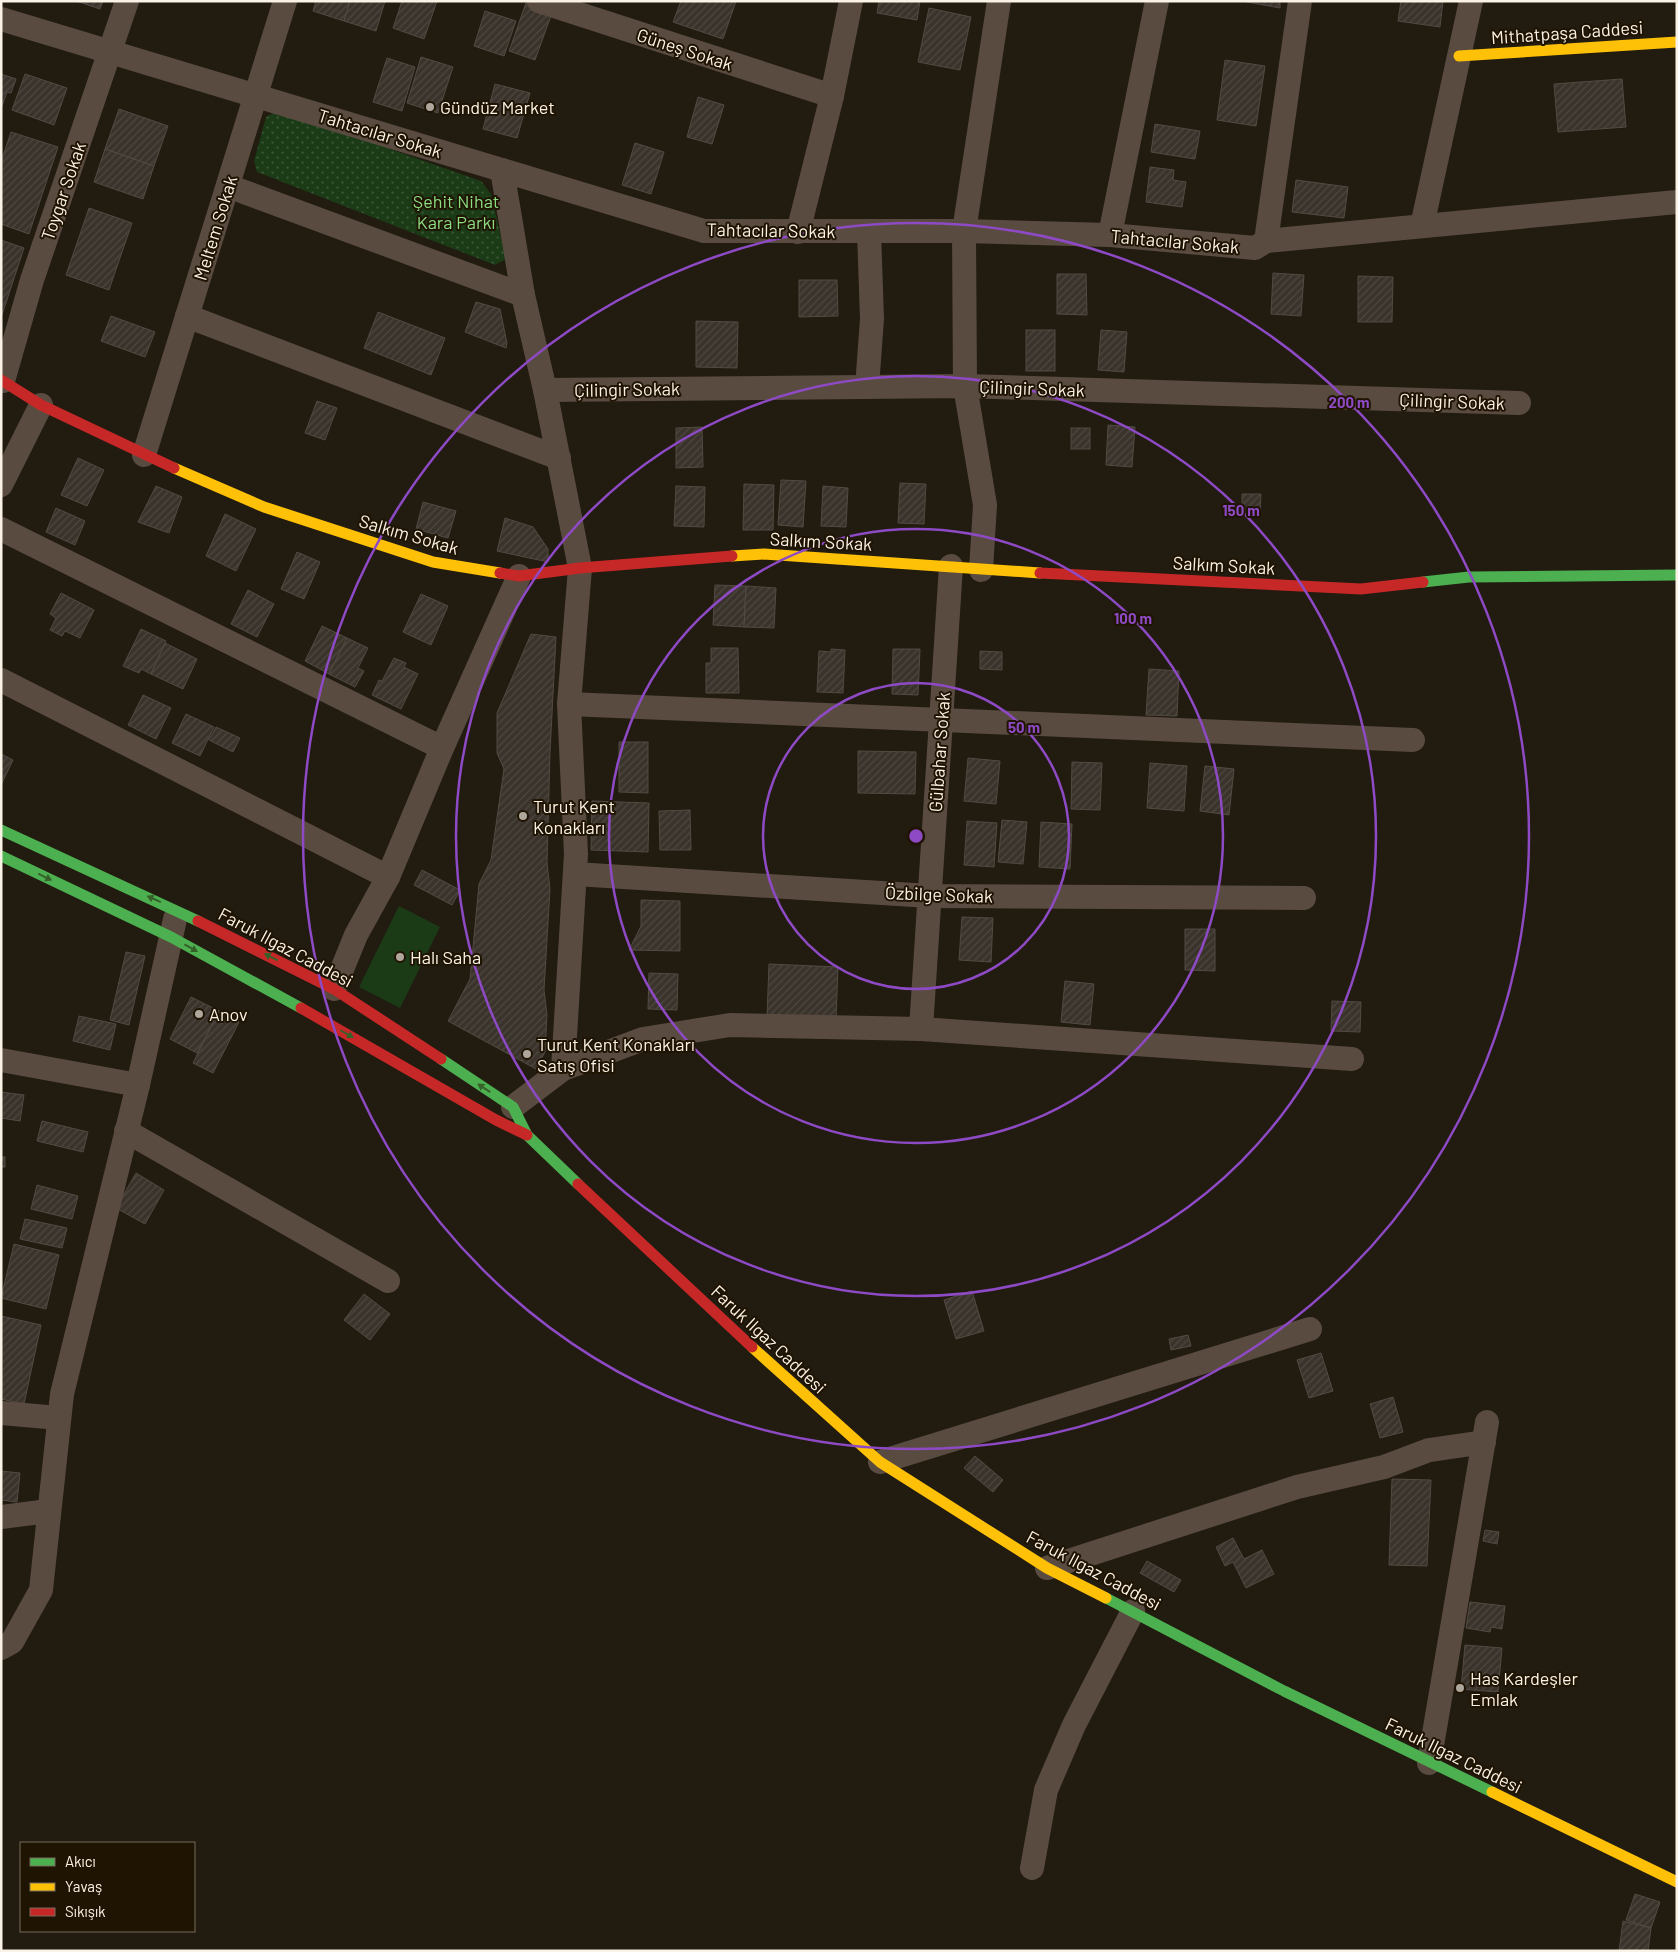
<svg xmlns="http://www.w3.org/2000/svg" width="1678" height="1952" font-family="Barlow,sans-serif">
<defs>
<pattern id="park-dots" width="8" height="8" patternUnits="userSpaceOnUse" patternTransform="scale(1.25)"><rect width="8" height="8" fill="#1b3b16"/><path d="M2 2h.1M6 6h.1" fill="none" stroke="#3d5838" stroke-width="1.8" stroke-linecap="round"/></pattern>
<pattern id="building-hatch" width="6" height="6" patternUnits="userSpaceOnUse" patternTransform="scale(1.25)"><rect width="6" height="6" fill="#3a332c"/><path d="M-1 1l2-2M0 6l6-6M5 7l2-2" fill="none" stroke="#4e4740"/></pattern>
</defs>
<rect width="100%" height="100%" fill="#211b10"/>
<polygon fill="#1b3b16" points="399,906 440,927 400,1008 359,987"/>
<polygon fill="url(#park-dots)" points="279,110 481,181 491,194 506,259 495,265 257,172 254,161 266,117"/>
<g fill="url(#building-hatch)" stroke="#524a43">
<polygon points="76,1 103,1 100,9"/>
<polygon points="316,1 350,1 344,21 313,11"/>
<polygon points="350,1 385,1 376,31 344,21"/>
<polygon points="402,1 437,1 424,39 393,28"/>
<polygon points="681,1 736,1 723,39 673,22"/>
<polygon points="879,1 920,1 917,20 877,13"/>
<polygon points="1242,1 1280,1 1280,8"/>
<polygon points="1401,1 1443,1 1440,27 1398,21"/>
<polygon points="526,3 552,13 535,60 509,51"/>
<polygon points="929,8 971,17 960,70 918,62"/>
<polygon points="485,11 516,21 504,56 474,46"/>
<polygon points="421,57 453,67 438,113 407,103"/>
<polygon points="387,58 415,67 402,111 373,102"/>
<polygon points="1225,60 1265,66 1256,126 1217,120"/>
<polygon points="1,74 16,79 11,93 7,92 1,109"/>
<polygon points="25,74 67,88 54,125 12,110"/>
<polygon points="1622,79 1626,127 1558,132 1554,84"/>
<polygon points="495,84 530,93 517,138 483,129"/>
<polygon points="698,97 724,105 712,144 687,137"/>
<polygon points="119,109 168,126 154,166 105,149"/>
<polygon points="1155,124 1200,131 1195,159 1151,152"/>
<polygon points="11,132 58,147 29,234 1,224 1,162"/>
<polygon points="635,143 664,152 651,194 622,185"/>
<polygon points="105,149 154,166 143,199 94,182"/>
<polygon points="1150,167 1174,170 1173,180 1186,182 1182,207 1146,202"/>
<polygon points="1296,180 1348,187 1344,218 1292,212"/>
<polygon points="89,208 132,223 109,290 66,275"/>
<polygon points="1,240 24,248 1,318"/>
<polygon points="1273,273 1304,275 1301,316 1271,314"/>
<polygon points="1057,274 1086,274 1087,315 1057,314"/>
<polygon points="1358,276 1393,277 1392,322 1358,322"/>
<polygon points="799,280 837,280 838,316 799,317"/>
<polygon points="476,302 500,309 507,343 506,348 465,332"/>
<polygon points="378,312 445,338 431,375 364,348"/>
<polygon points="111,316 155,332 145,357 101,341"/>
<polygon points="696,321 738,322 737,368 696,367"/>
<rect x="1026" y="330" width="29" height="41"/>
<polygon points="1101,330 1127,332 1124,372 1098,370"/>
<polygon points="317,401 337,408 325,440 305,433"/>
<polygon points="1108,425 1135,427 1132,467 1106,465"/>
<polygon points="702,427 703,467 676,468 676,428"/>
<rect x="1071" y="428" width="19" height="21"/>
<polygon points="78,458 104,470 87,506 61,495"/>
<polygon points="781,480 806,481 803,527 778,525"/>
<polygon points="900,483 926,484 924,524 898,523"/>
<polygon points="744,484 774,485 773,530 743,530"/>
<polygon points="156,486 182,497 169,533 138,522"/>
<polygon points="676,486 705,487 704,527 674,526"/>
<polygon points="823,486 848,488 846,527 821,526"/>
<polygon points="1242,494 1261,494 1260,513 1242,512"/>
<polygon points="423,502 456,511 448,538 416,529"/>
<polygon points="56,508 85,521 75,545 46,532"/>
<polygon points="225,514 256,529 236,571 206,556"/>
<polygon points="505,518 533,527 548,549 548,562 497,551"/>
<polygon points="297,552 320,562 304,599 281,589"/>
<polygon points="715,585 746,586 744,627 713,625"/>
<polygon points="746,586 776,588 774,628 744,627"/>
<polygon points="248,590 274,604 257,637 231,624"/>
<polygon points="61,593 94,610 80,638 65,631 62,636 50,630 56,618 50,614"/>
<polygon points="421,594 448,606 431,645 403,632"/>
<polygon points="322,626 347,638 329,674 305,661"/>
<polygon points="141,629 166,641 151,674 141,669 139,673 123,666"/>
<polygon points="531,634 556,637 550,752 547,863 550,889 544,990 547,1015 545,1052 536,1069 448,1021 470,979 479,884 491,860 504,769 497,753 497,713"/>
<polygon points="347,638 368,648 358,668 364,671 355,687 329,674"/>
<polygon points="165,643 197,659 183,689 151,674"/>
<polygon points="711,648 738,648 739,693 706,693 706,663 711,663"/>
<polygon points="831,649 845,650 843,693 817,692 819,651 831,652"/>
<polygon points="893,649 920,649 918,695 892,694"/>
<polygon points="980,651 1002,652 1002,670 980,669"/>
<polygon points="394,658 406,663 404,667 418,674 401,709 372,695 379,680 382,681"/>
<polygon points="1149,669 1179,671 1177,716 1146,715"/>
<polygon points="143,695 171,708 156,739 128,725"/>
<polygon points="186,714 214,727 200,756 172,743"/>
<polygon points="216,727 240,738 233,752 209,740"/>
<polygon points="619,742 648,742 648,793 619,792"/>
<polygon points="858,751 916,752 915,794 858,793"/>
<polygon points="1,754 13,760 1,785"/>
<polygon points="968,758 1000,761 996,804 964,801"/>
<polygon points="1072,762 1102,763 1100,810 1071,809"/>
<polygon points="1150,763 1187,766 1184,811 1147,808"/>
<polygon points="1205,766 1234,769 1229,815 1200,811"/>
<polygon points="592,801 649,803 648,852 591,850"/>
<polygon points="690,810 691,850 660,850 659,811"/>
<polygon points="1002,820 1027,822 1023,864 998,862"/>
<polygon points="967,821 997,823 994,867 964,865"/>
<polygon points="1041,822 1072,824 1070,869 1039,867"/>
<polygon points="422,870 460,890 452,905 414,885"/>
<polygon points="641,900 680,901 680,951 629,950 641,926"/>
<polygon points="962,917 993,918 991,962 959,960"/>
<polygon points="1185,929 1215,929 1215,971 1185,970"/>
<polygon points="126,952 145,956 129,1025 110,1020"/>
<polygon points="769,964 838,967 836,1019 767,1016"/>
<polygon points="649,973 678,974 677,1010 648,1009"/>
<polygon points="1065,981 1094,984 1090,1025 1061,1022"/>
<polygon points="191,997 219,1011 197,1053 170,1039"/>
<polygon points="1332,1001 1361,1002 1360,1032 1331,1031"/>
<polygon points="219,1011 239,1022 213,1073 193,1063"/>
<polygon points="79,1016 116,1024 110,1050 73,1041"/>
<polygon points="1,1092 24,1095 20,1121 1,1118"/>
<polygon points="42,1121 88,1132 83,1152 37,1141"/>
<rect x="1" y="1157" width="4" height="10"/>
<polygon points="136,1173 164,1190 145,1224 116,1208"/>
<polygon points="37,1185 78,1196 72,1219 31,1209"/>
<polygon points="25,1219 67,1228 62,1248 20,1239"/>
<polygon points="14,1244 59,1255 46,1309 1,1298"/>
<polygon points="972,1291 984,1331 956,1339 944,1300"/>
<polygon points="364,1294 390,1314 370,1340 344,1320"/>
<polygon points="1,1316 41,1325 24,1404 1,1399"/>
<polygon points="1188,1335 1191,1346 1171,1350 1169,1339"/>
<polygon points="1321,1353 1333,1391 1309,1398 1297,1360"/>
<polygon points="1393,1397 1403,1432 1380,1438 1370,1404"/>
<polygon points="975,1456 1003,1480 993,1492 964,1468"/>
<polygon points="1,1471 20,1473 17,1502 1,1500"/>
<polygon points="1392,1479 1431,1480 1427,1566 1389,1565"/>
<polygon points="1485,1530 1499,1532 1497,1544 1483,1541"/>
<polygon points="1233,1538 1244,1559 1262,1550 1274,1574 1246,1588 1233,1562 1225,1566 1216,1547"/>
<polygon points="1147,1561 1181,1580 1174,1592 1140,1573"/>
<polygon points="1470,1602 1505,1606 1502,1629 1491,1627 1490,1632 1466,1628"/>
<polygon points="1465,1645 1502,1648 1498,1692 1461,1689"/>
<polygon points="1635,1894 1660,1902 1651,1928 1626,1920"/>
<polygon points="1623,1921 1651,1928 1648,1951 1619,1951"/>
</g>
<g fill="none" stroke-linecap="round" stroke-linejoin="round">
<g stroke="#5a4b41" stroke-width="24">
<polyline points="539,1 832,96"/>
<polyline points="1,19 704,231 964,231 1110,235 1255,248 1266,241 1300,1"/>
<polyline points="502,170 523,295 545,390 580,568 569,704 576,854 563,1069"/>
<polyline points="228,186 523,295"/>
<polyline points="1422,226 1471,1"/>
<polyline points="798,232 832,96 851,1"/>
<polyline points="1110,235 1157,1"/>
<polyline points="1266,241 1677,202"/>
<polyline points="187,316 559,458"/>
<polyline points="3,381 32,280 127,1"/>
<polyline points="867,387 872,319 869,232"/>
<polyline points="545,390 965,386 1519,403"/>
<polyline points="144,455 285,1"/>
<polyline points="1,485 41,405"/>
<polyline points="1,529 442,748"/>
<polyline points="981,570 985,505 965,386 964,231 999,1"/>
<polyline points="1,680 388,877"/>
<polyline points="569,704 1413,740"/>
<polyline points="575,874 930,896 1304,898"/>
<polyline points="334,989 356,935 388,877 442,748 519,576"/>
<polyline points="921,1029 951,566"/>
<polyline points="1,1060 138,1085"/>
<polyline points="513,1107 563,1069 643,1039 730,1025 921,1029 1352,1059"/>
<polyline points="126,1131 388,1281"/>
<polyline points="1,1413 59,1418"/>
<polyline points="880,1462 1310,1329"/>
<polyline points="1,1517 49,1511"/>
<polyline points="1047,1568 1297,1487 1384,1467 1429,1450 1484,1442"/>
<polyline points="1,1648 12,1642 41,1590 62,1394 138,1085 175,919"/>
<polyline points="1429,1763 1487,1422"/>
<polyline points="1032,1868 1046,1790 1074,1725 1133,1611"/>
</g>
<g stroke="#4caf50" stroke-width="11">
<polyline points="1423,582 1469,577 1677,575"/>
<polyline points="1,830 198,921"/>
<polyline points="1,856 171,937 301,1008"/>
<polyline points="441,1059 513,1107 527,1135 578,1184"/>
<polyline points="1106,1598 1284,1691 1492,1792"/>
</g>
<g stroke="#ffc107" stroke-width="11">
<polyline points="1459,56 1677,42"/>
<polyline points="174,468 264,507 433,562 500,573"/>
<polyline points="732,556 764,554 1040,573"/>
<polyline points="752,1347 880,1462 1047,1568 1106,1598"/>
<polyline points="1492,1792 1677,1882"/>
</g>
<g stroke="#c62828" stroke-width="11">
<polyline points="1,380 41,405 174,468"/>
<polyline points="500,573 519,576 580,568 732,556"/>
<polyline points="1040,573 1361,589 1423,582"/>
<polyline points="198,921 334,989 441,1059"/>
<polyline points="301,1008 496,1120 527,1135"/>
<polyline points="578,1184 752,1347"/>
</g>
</g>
<defs><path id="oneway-solid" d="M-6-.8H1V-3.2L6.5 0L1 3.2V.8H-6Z" transform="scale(1.25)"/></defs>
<g fill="#366129">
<use href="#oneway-solid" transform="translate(45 877) rotate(26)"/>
<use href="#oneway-solid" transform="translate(154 899) rotate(-156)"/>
<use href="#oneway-solid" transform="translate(191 948) rotate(29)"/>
<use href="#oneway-solid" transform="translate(271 957) rotate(-153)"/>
<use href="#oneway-solid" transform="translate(347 1034) rotate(30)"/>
<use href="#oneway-solid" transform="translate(484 1088) rotate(-147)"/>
</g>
<g fill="none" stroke="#8e4ac5" stroke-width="2.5">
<circle cx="916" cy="836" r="153"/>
<circle cx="916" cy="836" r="307"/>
<circle cx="916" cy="836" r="460"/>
<circle cx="916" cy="836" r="613"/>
</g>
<g fill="#afa79b" stroke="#1f1302" stroke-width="2">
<circle cx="430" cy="107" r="5"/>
<circle cx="523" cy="816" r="5"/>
<circle cx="400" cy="957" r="5"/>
<circle cx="199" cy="1014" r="5"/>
<circle cx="527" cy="1054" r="5"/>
<circle cx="1460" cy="1688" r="5"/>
</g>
<g text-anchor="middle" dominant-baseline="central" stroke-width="4" stroke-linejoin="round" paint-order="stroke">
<g font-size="18" fill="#fbf2e6" stroke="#1f1302">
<text transform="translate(1567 32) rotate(-4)">Mithatpaşa Caddesi</text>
<text transform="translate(685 49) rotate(18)">Güneş Sokak</text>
<text transform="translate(380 133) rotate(17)">Tahtacılar Sokak</text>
<text transform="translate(63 191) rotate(-71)">Toygar Sokak</text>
<text transform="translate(215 228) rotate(-73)">Meltem Sokak</text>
<text transform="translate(771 230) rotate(1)">Tahtacılar Sokak</text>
<text transform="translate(1175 241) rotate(5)">Tahtacılar Sokak</text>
<text transform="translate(1032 388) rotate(2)">Çilingir Sokak</text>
<text transform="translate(627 389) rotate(-1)">Çilingir Sokak</text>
<text transform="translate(1452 401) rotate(2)">Çilingir Sokak</text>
<text transform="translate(409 534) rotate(16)">Salkım Sokak</text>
<text transform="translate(821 541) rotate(3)">Salkım Sokak</text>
<text transform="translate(1224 565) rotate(3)">Salkım Sokak</text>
<text transform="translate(939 752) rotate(-86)">Gülbahar Sokak</text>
<text transform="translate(939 894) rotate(2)">Özbilge Sokak</text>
<text transform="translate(286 947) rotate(28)">Faruk Ilgaz Caddesi</text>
<text transform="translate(769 1339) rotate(43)">Faruk Ilgaz Caddesi</text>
<text transform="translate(1094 1570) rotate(28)">Faruk Ilgaz Caddesi</text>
<text transform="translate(1454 1755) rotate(26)">Faruk Ilgaz Caddesi</text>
</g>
<g font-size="18" fill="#fbf2e6" stroke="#1f1302" text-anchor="start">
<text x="440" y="107">Gündüz Market</text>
<text x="533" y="806">Turut Kent<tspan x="533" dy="21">Konakları</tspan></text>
<text x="410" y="957">Halı Saha</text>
<text x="209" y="1014">Anov</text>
<text x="537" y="1044">Turut Kent Konakları<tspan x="537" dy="21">Satış Ofisi</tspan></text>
<text x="1470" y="1678">Has Kardeşler<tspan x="1470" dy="21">Emlak</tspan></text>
</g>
<g font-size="18" fill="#8ade81" stroke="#1f1302">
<text x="456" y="201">Şehit Nihat<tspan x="456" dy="21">Kara Parkı</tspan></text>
</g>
</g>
<circle cx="916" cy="836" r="8" fill="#8e4ac5" stroke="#1f1302" stroke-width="2.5"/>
<g font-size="15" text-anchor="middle" font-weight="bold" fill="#8e4ac5" stroke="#1f1302" stroke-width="4" stroke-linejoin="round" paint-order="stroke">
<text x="1349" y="408">200 m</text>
<text x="1241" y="516">150 m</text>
<text x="1133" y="624">100 m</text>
<text x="1024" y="733">50 m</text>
</g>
<rect width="1678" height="1952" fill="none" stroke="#fbf2e6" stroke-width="5"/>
<rect x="20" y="1842" width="175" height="90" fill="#1f1302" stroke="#776c5d"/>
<rect x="30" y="1858" width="25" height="8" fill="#4caf50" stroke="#776c5d"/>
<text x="65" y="1867" font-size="15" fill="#fbf2e6">Akıcı</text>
<rect x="30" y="1883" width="25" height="8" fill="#ffc107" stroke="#776c5d"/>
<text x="65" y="1892" font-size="15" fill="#fbf2e6">Yavaş</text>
<rect x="30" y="1908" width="25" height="8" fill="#c62828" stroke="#776c5d"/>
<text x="65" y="1917" font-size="15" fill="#fbf2e6">Sıkışık</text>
</svg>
